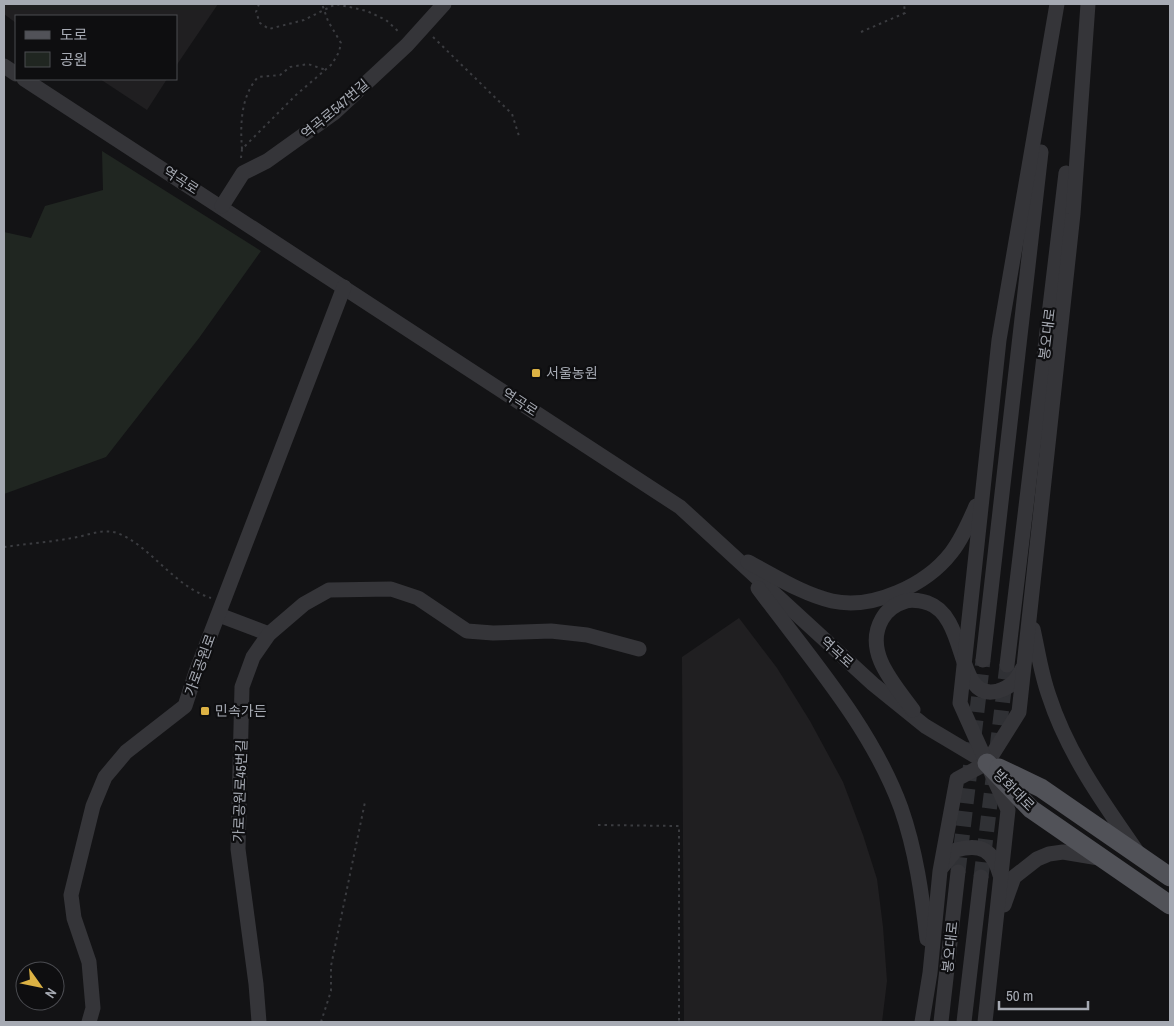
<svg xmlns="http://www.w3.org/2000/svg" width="1174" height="1026" font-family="'Archivo Narrow','Noto Sans KR',sans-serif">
<rect width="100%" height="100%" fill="#131315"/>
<g fill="#201f21">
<polygon points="4,4 218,4 176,66 176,16 16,16 16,23 4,14"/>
<polygon points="100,79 167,79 147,110"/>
<polygon points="739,618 777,668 810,721 843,782 863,835 877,879 883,927 887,981 882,1022 684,1022 682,657"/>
</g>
<polygon fill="#202621" points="102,151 261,251 199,338 106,457 4,494 4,232 31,238 45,206 103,190"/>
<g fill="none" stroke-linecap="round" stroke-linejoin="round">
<g stroke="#303135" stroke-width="15" stroke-dasharray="15 8" stroke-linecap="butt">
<polyline points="997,748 1007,665"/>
<polyline points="958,872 983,660"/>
<polyline points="981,877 994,771"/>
</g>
<g stroke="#3b3c40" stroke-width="2" stroke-dasharray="2.5 4" stroke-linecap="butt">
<polyline points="259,4 256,12 260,23 269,29 304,20 336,4 367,11 386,20 399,32"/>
<polyline points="861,32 905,13 904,4"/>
<polyline points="433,37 512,114 519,136"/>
<path d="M242,149C240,124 241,96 258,77L280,75L290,67L308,64L326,70"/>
<polyline points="241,158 242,149 296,95 332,64 339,52 341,43 328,21 322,4"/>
<path d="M4,547C26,544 50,542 72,538C87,536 102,528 117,533C149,544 173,586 211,598"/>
<polyline points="598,825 679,826 679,1022"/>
<polyline points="321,1022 331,991 331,966 365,802"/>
</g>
<g stroke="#353539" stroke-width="15">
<polyline points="4,66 16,74"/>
<polyline points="24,79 680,507 873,684 925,726 987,763"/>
<polyline points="222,206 243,173 267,161 334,113 407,45 444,4"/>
<path d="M748,562C775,576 802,594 832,601C873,610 926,585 951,553C962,539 969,522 976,506"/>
<path d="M758,588C809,657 871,726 901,808C916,851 922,895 927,939"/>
<polyline points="219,615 269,634"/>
<path d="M1033,629C1038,651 1041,674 1049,696C1067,752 1103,803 1136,850"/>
<polyline points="983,660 1041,152"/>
<polyline points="1007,665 1066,173"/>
<path d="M913,710C895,685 863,652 882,619C887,610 896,604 906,601C914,599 921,601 928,603C969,617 955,703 998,691C1011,687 1016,681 1022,669"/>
<path d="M942,867L956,850C981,843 993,850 1000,875"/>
<polyline points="1004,905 1014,877 1037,859 1049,854 1063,852 1099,858"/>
<polyline points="89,1022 93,1008 89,962 74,918 71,895 93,806 105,777 126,752 185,706 196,672 344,287"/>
<polyline points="259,1022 256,984 238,849 242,687 253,657 269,634 304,604 329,590 391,589 418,598 467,631 493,633 551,631 587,635 639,649"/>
<polyline points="922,1022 930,973 940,871 957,779 987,763 1019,712 1073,214 1088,4"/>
<polyline points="941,1022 958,872"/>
<polyline points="964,1022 981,877"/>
<polyline points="985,1022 1008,810 960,703 999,340 1057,4"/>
</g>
<g stroke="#515258" stroke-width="19">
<polyline points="987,763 1031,809 1170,905"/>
<polyline points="999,768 1041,788 1170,877"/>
</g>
</g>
<g fill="#dcb244" stroke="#0e0e10" stroke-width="2">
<rect x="531" y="368" width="10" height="10" rx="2.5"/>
<rect x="200" y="706" width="10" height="10" rx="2.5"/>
</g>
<g text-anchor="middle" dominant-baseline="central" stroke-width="4.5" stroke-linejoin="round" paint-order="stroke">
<g font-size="14" fill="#a6aab3" stroke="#0e0e10">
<text transform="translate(335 109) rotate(-40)">역곡로547번길</text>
<text transform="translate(181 180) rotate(33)">역곡로</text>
<text transform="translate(1047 334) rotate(-83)">봉오대로</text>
<text transform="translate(520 402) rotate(33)">역곡로</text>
<text transform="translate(837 652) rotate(42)">역곡로</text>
<text transform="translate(200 665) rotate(-70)">가로공원로</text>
<text transform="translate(1014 790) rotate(45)">방화대로</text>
<text transform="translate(240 791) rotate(-88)">가로공원로45번길</text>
<text transform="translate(950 947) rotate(-84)">봉오대로</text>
</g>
<g font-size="14" fill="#a6aab3" stroke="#0e0e10" text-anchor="start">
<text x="546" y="373">서울농원</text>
<text x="215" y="711">민속가든</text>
</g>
</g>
<rect width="1174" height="1026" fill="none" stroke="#a6aab3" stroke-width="10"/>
<rect x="15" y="15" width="162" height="65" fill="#0e0e10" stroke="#4b4c51"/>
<rect x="25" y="31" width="25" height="8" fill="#515258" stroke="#4b4c51"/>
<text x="60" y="40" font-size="15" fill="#a6aab3">도로</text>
<rect x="25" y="52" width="25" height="15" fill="#202621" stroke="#4b4c51"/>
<text x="60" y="65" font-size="15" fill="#a6aab3">공원</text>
<g transform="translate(40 986) rotate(123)"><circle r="24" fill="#0e0e10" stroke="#4b4c51"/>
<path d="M0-4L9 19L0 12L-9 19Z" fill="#dcb244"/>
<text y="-8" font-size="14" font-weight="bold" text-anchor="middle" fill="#a6aab3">N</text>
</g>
<path d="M999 1001v8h89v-8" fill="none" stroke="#a6aab3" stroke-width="2.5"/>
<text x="1006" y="1001" font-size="15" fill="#a6aab3" stroke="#0e0e10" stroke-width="4" paint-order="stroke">50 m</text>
</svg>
